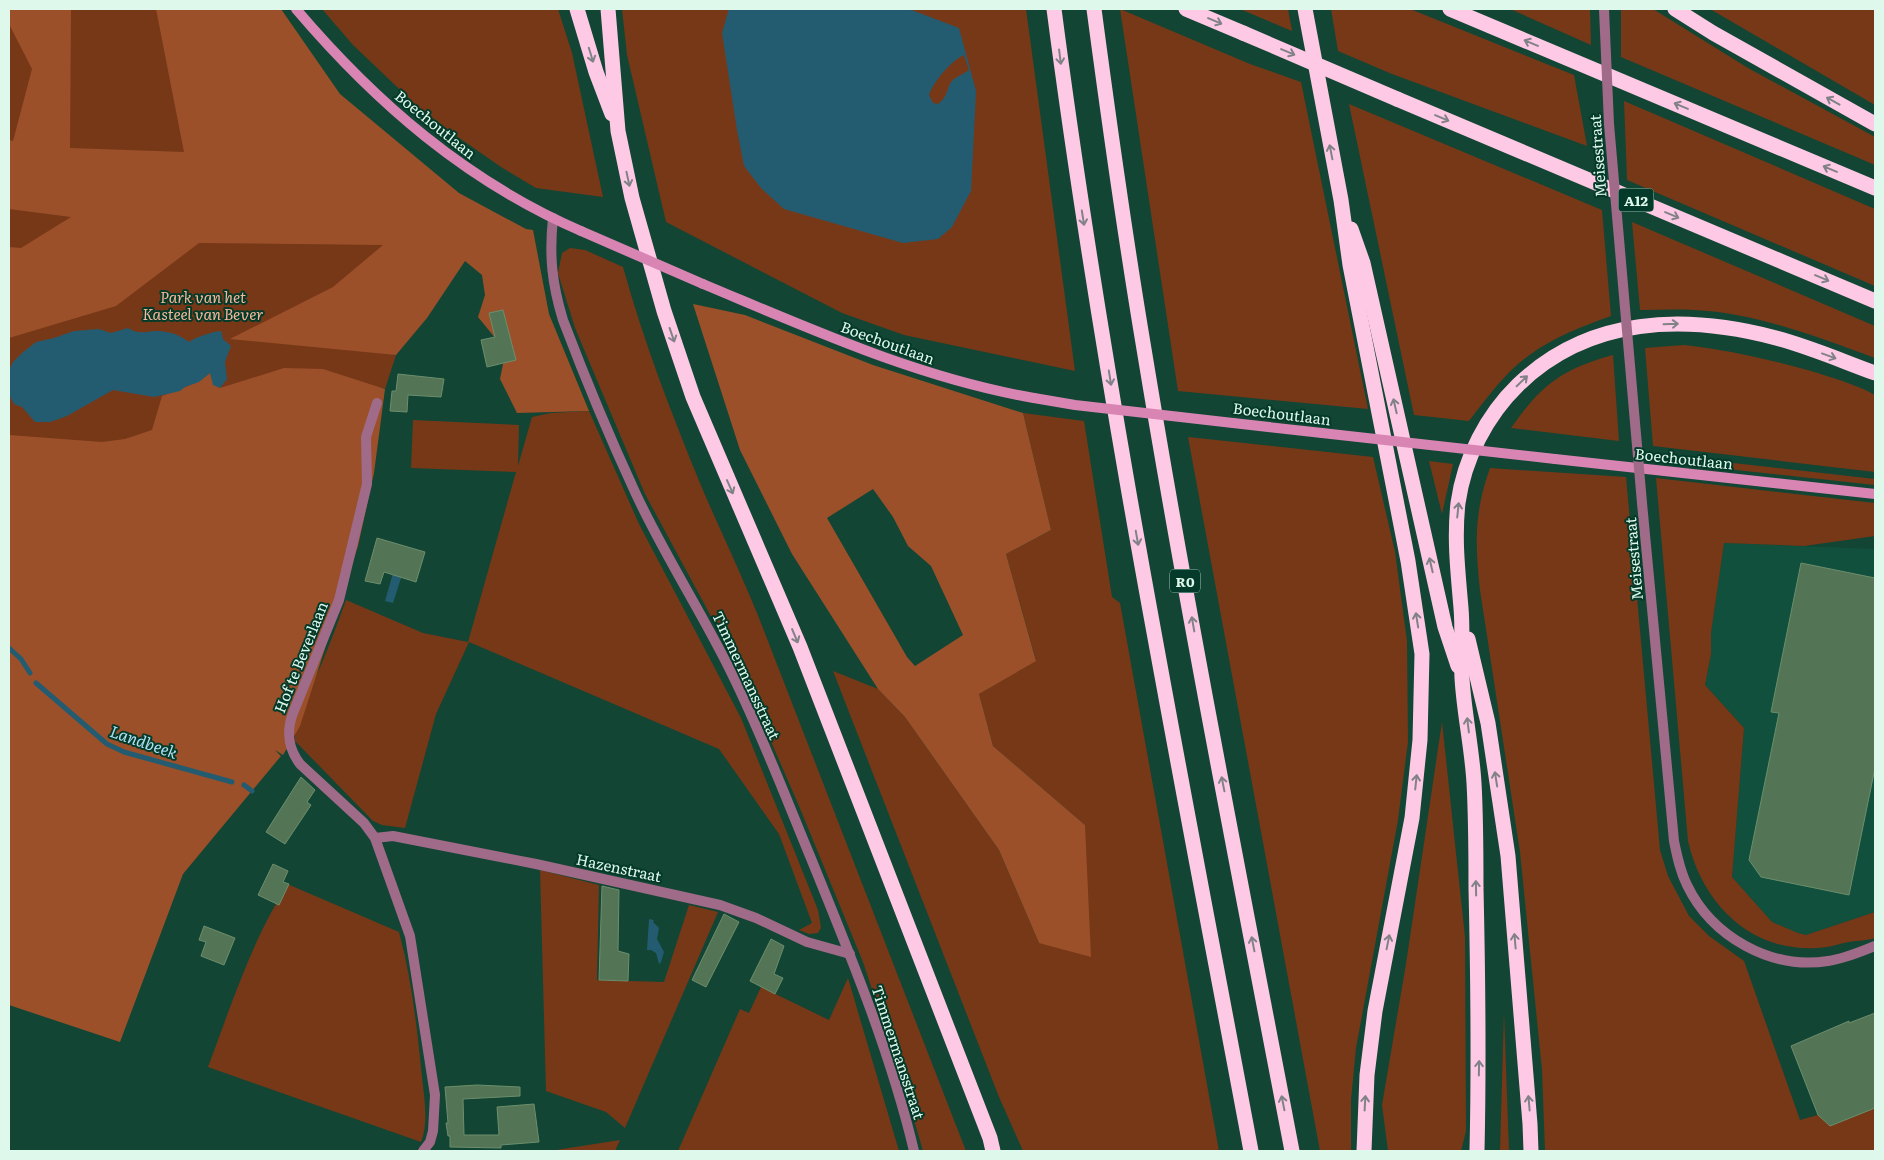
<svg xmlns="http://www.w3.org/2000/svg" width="1884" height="1160" font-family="Literata,serif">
<rect width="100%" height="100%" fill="#124533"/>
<polygon fill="#11503c" points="1724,543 1875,549 1875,912 1806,935 1798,933 1772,922 1732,877 1744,728 1705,685 1711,654 1711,633"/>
<g fill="#773818">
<polygon points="9,9 217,9 429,259 393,355 396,355 385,389 379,387 9,676"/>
<polygon points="322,9 558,9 572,53 603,197 536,188 501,167 455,135 416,105 353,45"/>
<polygon points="622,9 1026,9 1075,371 904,335 842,313 666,222 627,55"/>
<polygon points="1120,9 1250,64 1301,82 1368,409 1178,391"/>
<polygon points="1238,9 1288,9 1292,31 1240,9"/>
<polygon points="1331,9 1410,9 1574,75 1587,146 1392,74 1338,51"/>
<polygon points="1510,9 1590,9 1591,45"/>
<polygon points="1621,9 1653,9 1748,68 1875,137 1875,165 1621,57"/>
<polygon points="1710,9 1875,9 1875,105"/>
<polygon points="1624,101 1875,209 1875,286 1627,180"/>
<path d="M1349,104L1602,210L1611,316C1583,326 1556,336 1531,354C1506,371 1487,398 1469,421L1414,415Z"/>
<path d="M1632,222L1875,326V358C1817,337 1757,313 1694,310C1676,309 1658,310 1640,310Z"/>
<path d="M570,248L585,250L623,267C644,343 672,415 702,488C720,530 740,571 757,613L966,1151H923L908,1099L863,962L799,806L740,670L645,494L575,328L558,273L562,253Z"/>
<path d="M1684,345C1728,350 1768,359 1811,371C1833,378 1855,384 1875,395V472L1653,446L1645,348Z"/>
<path d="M1613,355L1619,441L1511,428C1541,385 1562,369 1613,355Z"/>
<path d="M589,411L639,524L741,718L818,910L821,928L818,933L809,934L799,930L812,923L779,834L719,749L469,642L436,714L405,828L382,825L373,821L295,741C292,717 311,687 321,665C330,644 338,622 346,600L423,633L468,642L516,472L411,468L413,420L519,425L518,466L532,417L551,413Z"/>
<polygon points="1023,413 1084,421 1112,597 1120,603 1219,1151 1023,1151 999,1097 833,671 878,689 905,717 999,850 1039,943 1085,825 993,746 979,694 1036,660 1006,554 1051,530"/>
<polygon points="1188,437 1373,457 1395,552 1407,641 1408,742 1398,820 1356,1048 1351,1100 1351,1151 1320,1151"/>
<polygon points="1653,454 1875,479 1875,485 1654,461"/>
<polygon points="1429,461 1453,464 1442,514"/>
<path d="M1490,468L1626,477L1660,850L1668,876L1689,916L1709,936L1744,961L1800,1120L1818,1115L1830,1126L1875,1108V1151H1545L1542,1070L1520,852L1480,590C1475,544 1474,512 1490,468Z"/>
<path d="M1656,478L1875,503V536L1804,546L1724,543L1711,633V654L1705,685L1744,728L1732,877L1772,922L1798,933L1806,935L1875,912V938C1867,941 1858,940 1849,942C1842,943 1834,946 1827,947C1756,957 1703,907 1688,841Z"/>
<polygon points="1442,722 1465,937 1466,1131 1461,1151 1388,1151 1382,1105 1406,964"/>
<polygon points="540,870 599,885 597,980 664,982 689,905 718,912 625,1128 606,1112 546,1091"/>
<path d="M285,883L399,932C412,980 417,1028 422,1077C424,1097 429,1122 421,1142L208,1067C231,1006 252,939 288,884Z"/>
<polygon points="848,978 899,1151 678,1151 740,1009 749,1013 761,987 829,1020"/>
<polygon points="1504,1012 1509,1151 1500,1151"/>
<polygon points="620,1140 615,1151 550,1151"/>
</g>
<g fill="#9b502a" fill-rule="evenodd">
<polygon points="9,9 71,9 70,148 184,152 156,9 281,9 340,94 459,193 526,229 533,230 549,314 589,411 517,413 500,379 504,359 496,339 478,317 485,295 482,275 465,261 427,318 396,355 230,339 333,287 383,245 199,243 116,306 9,338 9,247 21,248 71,217 9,209 9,140 13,141 32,69 9,24"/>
<path d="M693,304L745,315L873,365L1023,413L1051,530L1006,554L1036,661L979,694L993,746L1085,825L1091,957L1039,943L999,850L905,717L878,689L792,554L740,450ZM873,489L893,517L908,546L931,566L963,635L915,666L907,657L827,518Z"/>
<path d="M284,368L323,369L385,389L374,473L358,546L300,726L283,755L275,750L281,756L183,874L120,1042L9,1005V435L102,442L125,439L152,430L162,396C180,389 194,385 210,373L220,388Z"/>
</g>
<g fill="#235c71" fill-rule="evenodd">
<path d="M729,9H909L959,28L976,91L971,191L952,227L938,239L903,243L784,209L761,188L744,166L737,130L722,33ZM964,55L969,70C964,74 955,77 951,82C946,91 948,96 938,104L933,103L929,95C934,81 951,61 964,55Z"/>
<path d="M128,328C140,336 147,330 159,331C171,332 180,335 189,342C194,338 214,331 221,331L223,339L231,346L225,362L227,379L220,388L213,385L210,373L199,382L185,387L180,391L154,397L113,390L67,416L50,422H35L22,407L14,404L9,395V370L13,362L22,353L36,342L54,338L74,331L99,329L111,333Z"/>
<polygon points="393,573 402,575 393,603 385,601"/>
<polygon points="649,919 654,920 653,922 659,928 657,939 664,952 661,962 659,964 656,953 651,950 647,950"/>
</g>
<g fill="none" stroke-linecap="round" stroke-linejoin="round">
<g stroke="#235c71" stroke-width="5">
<polyline points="9,648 21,659 30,673"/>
<polyline points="36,683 107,744 124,752 232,782"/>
<polyline points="244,785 252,791"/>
</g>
</g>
<g fill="#547555" stroke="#6c8e6d">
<polygon points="503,310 516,360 487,367 481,340 495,337 489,313"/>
<polygon points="398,374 444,379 441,397 408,395 407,412 390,411 392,391 396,391"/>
<polygon points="377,538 425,552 416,582 384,572 380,584 365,581"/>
<polygon points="1801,563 1875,578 1875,768 1849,895 1761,877 1749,860 1779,713 1771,712"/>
<polygon points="301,777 315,790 307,802 311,805 285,844 266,832"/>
<polygon points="273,864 288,871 283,882 289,884 279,905 258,895"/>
<polygon points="602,886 619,890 618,951 629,954 628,981 599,980"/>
<polygon points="724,914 739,922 706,987 692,980"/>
<polygon points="204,926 235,938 224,965 201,956 206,942 199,940"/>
<polygon points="771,939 784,946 774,974 783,978 775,994 750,981"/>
<polygon points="1875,1013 1875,1108 1830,1126 1818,1115 1791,1046 1849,1021 1849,1023"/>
<polygon points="477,1085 520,1087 520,1096 463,1099 464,1135 499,1135 497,1107 534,1104 539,1142 501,1145 501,1148 450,1147 450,1136 448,1136 446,1123 448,1123 445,1087"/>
</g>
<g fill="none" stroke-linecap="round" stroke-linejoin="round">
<g stroke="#a06b88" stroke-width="10">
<path d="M553,218C549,256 552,284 563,320C585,378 609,436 635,492C664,555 703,614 733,676C762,735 785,796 810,856C849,952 890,1050 914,1151"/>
<path d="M377,403L366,437L367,484L339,600L293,713C286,732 288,748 300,764L364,823L375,838L410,936L435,1095L433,1131L430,1142L423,1151"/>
<path d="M1642,503L1674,841C1677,856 1680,871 1687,885C1712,937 1771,970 1828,961C1844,959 1860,952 1875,946"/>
<polyline points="375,838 393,836 536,864 720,905 756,918 807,942 850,954"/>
</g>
<g stroke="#d885b4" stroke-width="10">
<path d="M296,9C376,103 466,181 581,231"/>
<path d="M703,284C811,329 918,378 1034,398"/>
<polyline points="1233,423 1322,433"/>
<polyline points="1555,459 1875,494"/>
</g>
<g stroke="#fec9e5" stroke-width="15">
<polyline points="577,9 596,72 612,114"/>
<polyline points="608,9 618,131 632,198 664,311 693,397 800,647 990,1138 993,1151"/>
<path d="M1054,9C1104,392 1180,771 1251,1151"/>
<path d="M1094,9C1109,122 1125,236 1144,349C1188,617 1241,884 1292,1151"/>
<polyline points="1186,9 1243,33"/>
<polyline points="1305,9 1341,200 1350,265 1408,561 1422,654 1420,740 1412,818 1375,1011 1367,1075 1364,1151"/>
<polyline points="1450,9 1875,188"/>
<polyline points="1675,9 1713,33 1875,124"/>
<polyline points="1397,99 1875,301"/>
<polyline points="1351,229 1363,263 1445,627 1458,666"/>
<polyline points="1468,639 1488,723 1508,856 1530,1124 1531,1151"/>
<path d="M1477,1151C1479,1063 1478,976 1476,888C1476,853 1476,818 1474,783C1472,748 1464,713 1462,678C1461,655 1463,631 1461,608C1458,572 1454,539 1458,503C1464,459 1487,415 1518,385C1589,316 1685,314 1776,338C1810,347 1842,361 1875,373"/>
</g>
<polyline stroke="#a06b88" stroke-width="10" points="1604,9 1609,124 1642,503"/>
<g stroke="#d885b4" stroke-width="10">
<polyline points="581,231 703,284"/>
<polyline points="1034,398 1075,405 1233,423"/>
<polyline points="1322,433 1555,459"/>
</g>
<polyline stroke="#fec9e5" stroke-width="15" points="1243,33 1397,99"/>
</g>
<defs><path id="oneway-shaft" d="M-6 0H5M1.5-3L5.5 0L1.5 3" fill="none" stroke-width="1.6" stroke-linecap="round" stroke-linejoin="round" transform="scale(1.25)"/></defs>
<g stroke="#818287">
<use href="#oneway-shaft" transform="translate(1215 21) rotate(23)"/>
<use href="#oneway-shaft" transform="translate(1531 43) rotate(-157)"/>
<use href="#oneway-shaft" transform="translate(1288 52) rotate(23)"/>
<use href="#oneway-shaft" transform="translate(591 55) rotate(73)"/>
<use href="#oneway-shaft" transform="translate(1060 57) rotate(83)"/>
<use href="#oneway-shaft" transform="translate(1833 101) rotate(-151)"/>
<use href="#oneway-shaft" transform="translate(1681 106) rotate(-157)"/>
<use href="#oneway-shaft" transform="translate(1442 118) rotate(23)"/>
<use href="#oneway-shaft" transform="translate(1331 152) rotate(-101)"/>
<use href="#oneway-shaft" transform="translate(1830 169) rotate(-157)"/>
<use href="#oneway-shaft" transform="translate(628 179) rotate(78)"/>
<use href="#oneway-shaft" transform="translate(1672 215) rotate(23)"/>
<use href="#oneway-shaft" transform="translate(1083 218) rotate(81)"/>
<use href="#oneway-shaft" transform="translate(1822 278) rotate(23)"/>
<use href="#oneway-shaft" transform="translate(1671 324) rotate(-2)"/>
<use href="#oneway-shaft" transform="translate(672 335) rotate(71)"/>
<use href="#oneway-shaft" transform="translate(1829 356) rotate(20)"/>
<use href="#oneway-shaft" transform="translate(1110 378) rotate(81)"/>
<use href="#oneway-shaft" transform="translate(1522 381) rotate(-44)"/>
<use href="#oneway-shaft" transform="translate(1395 406) rotate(-103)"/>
<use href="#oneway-shaft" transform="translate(730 487) rotate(66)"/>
<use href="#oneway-shaft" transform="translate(1458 510) rotate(-84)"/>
<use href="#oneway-shaft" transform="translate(1137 538) rotate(80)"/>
<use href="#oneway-shaft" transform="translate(1431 565) rotate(-103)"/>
<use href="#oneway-shaft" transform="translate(1417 620) rotate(-99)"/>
<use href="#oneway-shaft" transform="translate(1193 624) rotate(-100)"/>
<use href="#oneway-shaft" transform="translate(795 636) rotate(67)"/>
<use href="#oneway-shaft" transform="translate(1468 725) rotate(-97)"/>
<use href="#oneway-shaft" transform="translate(1496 779) rotate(-99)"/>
<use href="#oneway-shaft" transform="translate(1416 782) rotate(-84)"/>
<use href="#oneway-shaft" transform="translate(1223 784) rotate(-101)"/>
<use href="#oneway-shaft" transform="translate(1476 888) rotate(-91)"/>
<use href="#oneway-shaft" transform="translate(1515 941) rotate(-95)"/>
<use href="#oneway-shaft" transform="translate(1388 942) rotate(-79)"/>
<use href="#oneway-shaft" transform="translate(1253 944) rotate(-101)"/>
<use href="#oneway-shaft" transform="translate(1479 1068) rotate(-89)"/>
<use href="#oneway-shaft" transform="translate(1283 1103) rotate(-101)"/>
<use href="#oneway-shaft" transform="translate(1365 1103) rotate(-87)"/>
<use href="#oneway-shaft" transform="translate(1529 1103) rotate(-95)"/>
</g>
<g text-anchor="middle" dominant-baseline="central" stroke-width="4" stroke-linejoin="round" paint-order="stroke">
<g fill="#043a29" stroke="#9dbfb2" stroke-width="1">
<rect x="1618.5" y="188.5" width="35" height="23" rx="4"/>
<rect x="1170" y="569.5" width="30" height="23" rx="4"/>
</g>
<g font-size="14" font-weight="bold" fill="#dff8ec">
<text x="1636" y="200">A12</text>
<text x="1185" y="581">R0</text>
</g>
<g font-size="15" fill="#dff8ec" stroke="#043a29">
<text transform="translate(436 124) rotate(39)">Boechoutlaan</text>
<text transform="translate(1597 156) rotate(-94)">Meisestraat</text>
<text transform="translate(888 342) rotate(20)">Boechoutlaan</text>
<text transform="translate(1282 413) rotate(7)">Boechoutlaan</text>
<text transform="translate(1684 458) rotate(6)">Boechoutlaan</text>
<text transform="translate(1633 559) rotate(-95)">Meisestraat</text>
<text transform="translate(300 657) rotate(-68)">Hof te Beverlaan</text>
<text transform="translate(747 675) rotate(65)">Timmermansstraat</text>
<text transform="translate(619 867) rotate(12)">Hazenstraat</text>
<text transform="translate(899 1052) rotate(72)">Timmermansstraat</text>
</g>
<g font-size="15" font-style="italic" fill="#f9b89b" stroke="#043a29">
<text x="203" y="296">Park van het<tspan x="203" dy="17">Kasteel van Bever</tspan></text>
</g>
<g font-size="16" font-style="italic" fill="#b0e0f4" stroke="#043a29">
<text transform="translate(144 741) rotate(19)">Landbeek</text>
</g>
</g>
<rect width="1884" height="1160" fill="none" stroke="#dff8ec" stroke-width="20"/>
</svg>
